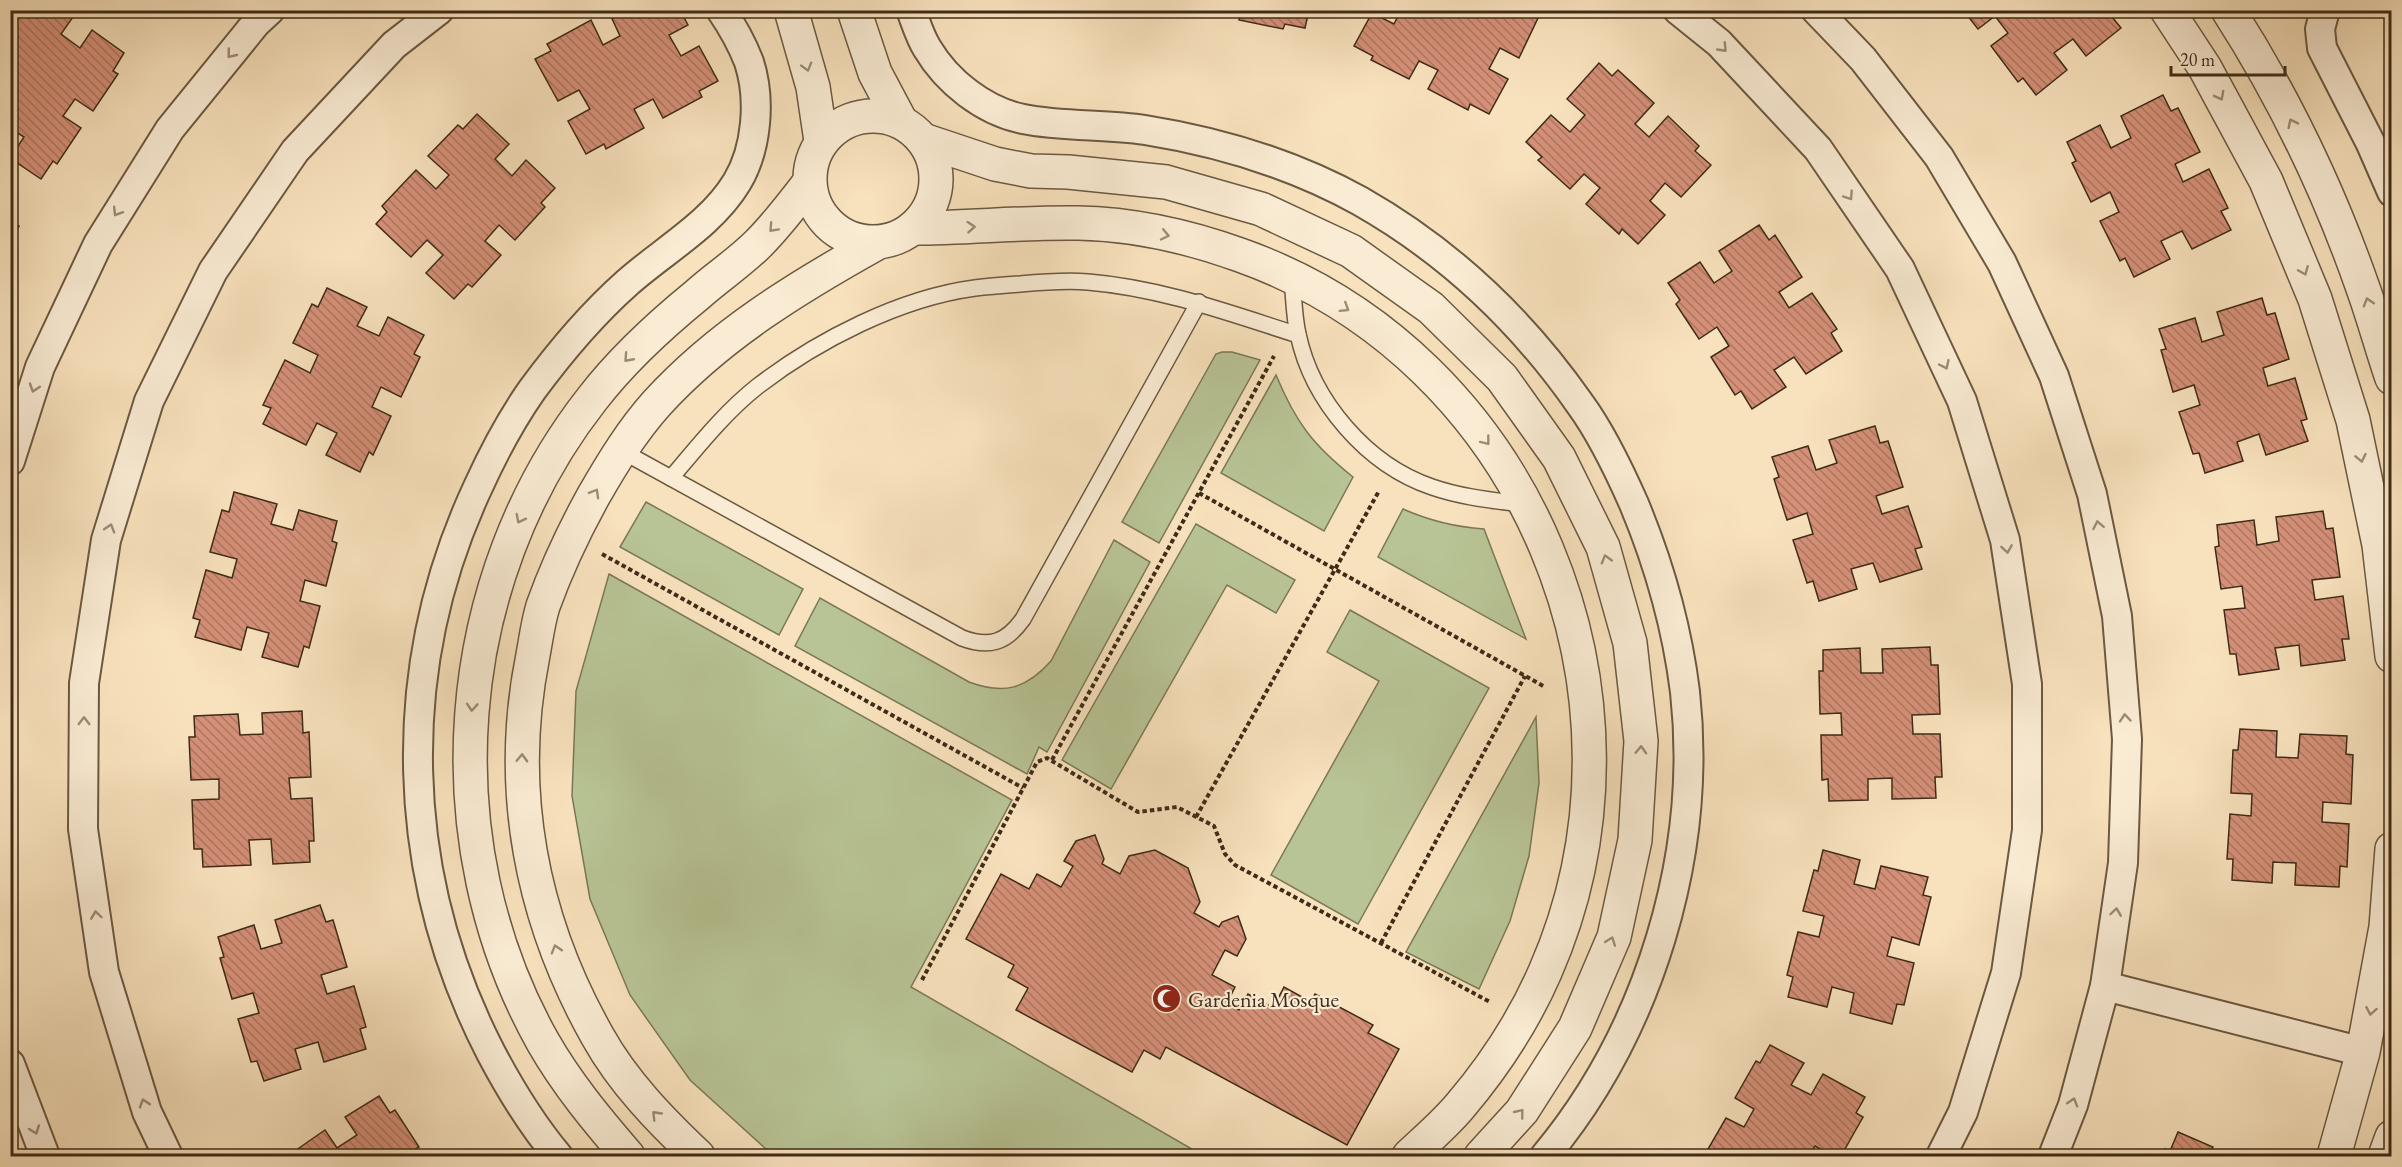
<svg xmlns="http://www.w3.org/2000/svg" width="2402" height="1167" font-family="'EB Garamond',serif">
<defs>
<pattern id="building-back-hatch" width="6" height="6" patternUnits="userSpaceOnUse" patternTransform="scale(1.5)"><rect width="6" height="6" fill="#d59078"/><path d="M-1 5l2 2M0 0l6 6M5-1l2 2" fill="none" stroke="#ae7661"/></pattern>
</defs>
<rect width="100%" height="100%" fill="#f8e2bd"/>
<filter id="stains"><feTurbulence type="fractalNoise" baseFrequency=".00333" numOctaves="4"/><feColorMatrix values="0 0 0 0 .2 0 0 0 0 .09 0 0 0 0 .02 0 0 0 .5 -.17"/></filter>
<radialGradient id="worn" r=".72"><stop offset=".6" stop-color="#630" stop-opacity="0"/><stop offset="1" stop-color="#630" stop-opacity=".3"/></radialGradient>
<g fill="#b8c495" stroke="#7b7856" stroke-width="1.5">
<polygon points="1222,352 1232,352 1260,360 1159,543 1122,522 1216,354"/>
<path d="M1276,375C1296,423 1313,445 1353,477L1324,531L1221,473Z"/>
<polygon points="646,502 803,589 779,635 620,547"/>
<path d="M1403,509C1430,521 1455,527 1484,529L1526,639L1378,557Z"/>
<polygon points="1196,524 1295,580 1276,613 1227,585 1111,789 1062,760"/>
<path d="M1114,540L1150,562L1047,752L1039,747L1027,774L795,646L820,598L969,682C1004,695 1026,689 1051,661Z"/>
<polygon points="609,574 1012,800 911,987 1204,1156 777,1156 768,1151 690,1080 630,995 590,899 572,796 576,691"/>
<polygon points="1350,610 1489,688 1358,924 1271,875 1379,681 1327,652"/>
<polygon points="1536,717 1539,783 1529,856 1510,921 1479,989 1406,952"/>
</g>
<g fill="url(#building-back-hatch)" stroke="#3e2b18" stroke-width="1.5">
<polygon points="15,10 63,10 73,17 61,34 80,48 92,30 124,53 113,71 118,74 93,111 75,99 63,116 81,128 57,164 53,161 41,179 10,158 24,137 10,128 10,68 18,57 10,52 10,18"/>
<polygon points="680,10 688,25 669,35 681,56 699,46 718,81 699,91 702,97 663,118 653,99 634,109 644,128 606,149 604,144 586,154 568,121 590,109 579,90 558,101 535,59 551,51 547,44 591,20 603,45 620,36 608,10"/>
<polygon points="1198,10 1220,10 1219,15"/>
<polygon points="1241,10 1309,10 1305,28 1285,24 1283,29 1239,20"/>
<polygon points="1401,10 1524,10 1538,18 1519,58 1500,48 1489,69 1508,79 1489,114 1470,104 1468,110 1428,89 1438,70 1419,61 1409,79 1371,60 1373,56 1354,46 1372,13 1394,24"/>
<polygon points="1963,10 2110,10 2108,12 2121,28 2086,56 2073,39 2054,53 2067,70 2036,95 2023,78 2018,82 1991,46 2008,33 1995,16 1978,29"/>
<polygon points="2392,11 2392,30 2384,15"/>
<polygon points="1599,63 1612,76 1618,70 1654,103 1635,124 1649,137 1668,116 1699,146 1695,151 1711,165 1681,197 1665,183 1650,201 1665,215 1638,244 1622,229 1619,234 1586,204 1600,188 1584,174 1570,189 1538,160 1542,157 1526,142 1551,115 1570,132 1585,115 1567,99"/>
<polygon points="2163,95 2171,111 2178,108 2200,152 2175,164 2183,182 2209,169 2228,208 2221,211 2231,230 2192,249 2182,231 2161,241 2170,259 2134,277 2125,258 2120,261 2100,221 2119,212 2110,192 2091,202 2072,163 2076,161 2067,142 2100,125 2111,148 2131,138 2121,116"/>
<polygon points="477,114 509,144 495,159 512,176 526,160 555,188 541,203 545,207 515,240 499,225 485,241 501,255 472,287 468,284 454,299 426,273 443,255 427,240 411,257 376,224 387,212 382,206 416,170 436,189 449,175 428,156 458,125 463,129"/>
<polygon points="10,222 19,226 10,243"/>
<polygon points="1759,225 1769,240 1775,235 1802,277 1779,292 1789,308 1812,293 1837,329 1831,333 1842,351 1806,374 1794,357 1774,370 1786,387 1752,409 1741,391 1735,395 1711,357 1729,346 1717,327 1699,339 1676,304 1680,300 1668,283 1700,262 1714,283 1732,271 1719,251"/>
<polygon points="327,288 367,307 357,326 379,336 388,317 424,335 414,354 420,357 401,397 381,387 372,407 391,416 373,455 369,452 360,472 326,455 337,433 317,423 306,445 263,424 271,408 263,405 285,360 310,373 318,355 293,343 312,304 318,307"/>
<polygon points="2262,298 2267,315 2275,313 2289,359 2263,368 2268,386 2295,378 2307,419 2301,421 2308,441 2266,455 2259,434 2237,442 2243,461 2205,473 2199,453 2193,454 2179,412 2200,405 2194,385 2173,392 2161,350 2166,349 2159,329 2195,318 2202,342 2224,335 2217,312"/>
<polygon points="1875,426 1880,443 1888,441 1903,487 1876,496 1882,514 1908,506 1922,547 1915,549 1922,569 1880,582 1873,563 1851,569 1857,589 1819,601 1813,581 1807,583 1793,540 1813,534 1807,513 1787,520 1774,479 1779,477 1772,457 1808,446 1816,470 1837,463 1829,440"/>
<polygon points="234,492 277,504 271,524 293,530 299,510 337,521 332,541 337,543 326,586 305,580 300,601 320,606 309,648 304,646 298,667 262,657 269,633 247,627 241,650 195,637 200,620 193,618 206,570 232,578 237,559 210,552 222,510 229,512"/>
<polygon points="2323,511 2326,529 2333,528 2340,577 2312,580 2315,600 2343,596 2349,639 2342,639 2345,660 2301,666 2299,645 2275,648 2279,669 2239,675 2236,654 2230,654 2224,610 2245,608 2242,586 2221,589 2215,547 2219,546 2217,525 2254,520 2257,545 2279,541 2276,517"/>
<polygon points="1930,647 1931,665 1938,665 1940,714 1912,715 1913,734 1940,734 1942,777 1935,777 1936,798 1892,799 1892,778 1868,779 1868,800 1829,801 1828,779 1822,780 1821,735 1842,735 1841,713 1820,714 1819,671 1823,671 1823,650 1860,648 1861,673 1883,673 1882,649"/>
<polygon points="302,711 303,733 309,732 311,777 289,778 291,799 312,798 314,841 309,841 310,862 273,864 271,839 249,840 251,865 203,867 202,849 194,849 192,800 219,799 219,779 191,780 189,737 195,737 194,716 238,714 240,735 263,734 262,713"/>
<polygon points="2240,729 2277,731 2276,757 2298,758 2300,734 2347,736 2346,754 2353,755 2351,804 2323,802 2322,822 2349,824 2347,867 2340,866 2339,887 2295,885 2296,863 2273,862 2272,883 2232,880 2233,859 2227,859 2230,814 2251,816 2252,794 2231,793 2233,750 2238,750"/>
<polygon points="1095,835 1104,859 1102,864 1120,874 1129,856 1155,850 1188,868 1200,902 1194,913 1219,927 1222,922 1238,916 1246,939 1237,956 1225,950 1212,975 1235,987 1227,1003 1239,1010 1248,994 1273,1008 1284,987 1311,1002 1315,994 1373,1025 1368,1033 1399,1049 1347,1145 1166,1047 1160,1059 1144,1050 1132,1072 1016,1010 1028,988 1008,977 1014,965 966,939 1001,874 1029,889 1037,874 1061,887 1073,866 1064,861 1076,841"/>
<polygon points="1823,850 1860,860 1854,884 1875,889 1881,866 1928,877 1923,895 1931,897 1919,945 1892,937 1887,956 1914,963 1904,1005 1897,1004 1892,1024 1850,1013 1854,993 1832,987 1827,1007 1788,997 1793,977 1787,975 1798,932 1819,937 1824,916 1803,911 1814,870 1818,871"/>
<polygon points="320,905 326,922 333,920 347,967 321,975 327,994 354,986 366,1027 360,1029 366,1049 324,1062 318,1042 295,1049 301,1069 264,1081 257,1061 251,1062 238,1019 259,1013 253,993 232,999 220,958 224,957 218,937 254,925 261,949 282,943 275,920"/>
<polygon points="1770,1045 1804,1063 1791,1085 1811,1095 1823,1074 1865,1097 1856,1113 1863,1117 1841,1156 1833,1156 1815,1146 1809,1156 1704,1156 1726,1118 1744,1127 1754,1109 1735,1098 1756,1061 1760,1063"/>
<polygon points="379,1096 390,1113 395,1110 419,1147 405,1156 290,1156 289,1155 325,1130 337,1148 357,1135 345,1117"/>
<polygon points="2178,1132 2213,1147 2208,1156 2162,1156 2165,1149 2170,1151"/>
</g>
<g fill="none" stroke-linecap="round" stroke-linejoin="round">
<defs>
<g id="service">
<path d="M1292,280C1294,298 1294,317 1298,334C1312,401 1367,465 1432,487C1461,497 1490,500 1521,504"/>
<path d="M620,450L962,638C989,648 1006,643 1023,619L1199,302"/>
<path d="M671,478C698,446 725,412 758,386C818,340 900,298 975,288C990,286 1005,285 1020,284C1042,282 1066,280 1088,282C1161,288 1229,313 1298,335"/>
</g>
<g id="minor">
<path d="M911,10C916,23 920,37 927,48C947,82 984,111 1023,119C1063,127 1105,124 1145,130C1220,142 1293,164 1360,201C1448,251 1522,321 1580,404C1602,434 1619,470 1634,504C1659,564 1677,627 1685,692C1703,855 1649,1031 1545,1156"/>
<polyline points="1678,10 1719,43 1818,149 1900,269 1962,401 2005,540 2027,684 2027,830 2006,973 1963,1112 1941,1156"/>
<polyline points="1816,10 1863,59 1939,157 2002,263 2054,376 2092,494 2117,616 2127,739 2123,863 2105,986 2073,1105 2053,1156"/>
<polyline points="2325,10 2320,29 2322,48 2371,144 2392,192"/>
<polyline points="10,461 40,367 98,244 170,129 256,23 270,10"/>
<polyline points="2105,986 2363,1052"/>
<polyline points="10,1064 45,1156"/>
<polyline points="168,1156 147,1112 104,972 83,829 84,683 106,540 149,401 213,271 295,151 394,45 439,10"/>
<path d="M558,1156C532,1125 510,1089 491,1053C399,875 393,669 478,487C493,454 511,420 532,390C560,352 591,315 627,283C664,250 711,225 737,182C757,149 761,99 749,62C742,44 732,26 721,10"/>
</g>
<g id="tertiary">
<polyline points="791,10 813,87 821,141"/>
<polyline points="854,10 875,73 901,122"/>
<polyline points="2167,10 2205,68 2266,181 2315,299 2353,420 2379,545 2392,656"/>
<path d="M2228,10C2284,97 2330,193 2364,291C2374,319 2382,349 2392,378"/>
<circle cx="873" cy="179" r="63"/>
<polyline points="923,140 995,164 1031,171 1068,172 1166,182 1261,209 1351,251 1431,308 1502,378 1559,458 1603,547 1630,643 1641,741 1635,840 1614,937 1575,1028 1522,1111 1481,1156"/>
<path d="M913,228C968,228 1023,222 1078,223C1133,224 1190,237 1240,255C1528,357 1667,695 1545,972C1524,1020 1494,1066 1460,1106C1445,1124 1426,1140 1409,1156"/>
<path d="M628,1156C597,1120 567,1084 543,1042C430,841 450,580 592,399C622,360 659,326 697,295C717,277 739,263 758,244C777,225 793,204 809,183"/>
<path d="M698,1156C661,1121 623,1082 598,1037C531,919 506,789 533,655C536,639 538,622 543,606C557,567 574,531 594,495C613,462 632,431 657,403C719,335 798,287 877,243"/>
<polyline points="2334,1156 2363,1052 2386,927 2392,849"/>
<polyline points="2385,1156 2392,1137"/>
</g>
</defs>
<use href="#service" stroke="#6c5941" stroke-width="18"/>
<use href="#minor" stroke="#6c5941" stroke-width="32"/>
<use href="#tertiary" stroke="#6c5941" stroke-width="36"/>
<g stroke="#3e2b18" stroke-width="4" stroke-dasharray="4.5 3" stroke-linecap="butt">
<polyline points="1199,493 1545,687"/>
<polyline points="602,554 1023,788"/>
<polyline points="1052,760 1274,356"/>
<polyline points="1196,817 1379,491"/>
<polyline points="1381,943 1525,676"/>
<polyline points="922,980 1037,762 1047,758 1138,812 1177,807 1214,826 1225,854 1235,865 1490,1002"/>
</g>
<use href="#service" stroke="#faecd4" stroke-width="15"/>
<use href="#minor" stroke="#faecd4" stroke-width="28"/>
<use href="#tertiary" stroke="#faecd4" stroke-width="33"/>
</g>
<defs><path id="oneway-chevron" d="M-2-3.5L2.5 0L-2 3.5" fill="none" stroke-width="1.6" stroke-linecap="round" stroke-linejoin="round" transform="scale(1.5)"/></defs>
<g stroke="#9c8c76">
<use href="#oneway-chevron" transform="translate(1723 48) rotate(46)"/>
<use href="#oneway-chevron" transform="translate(231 54) rotate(129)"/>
<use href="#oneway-chevron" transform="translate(807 67) rotate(74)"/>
<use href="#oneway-chevron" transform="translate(2220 96) rotate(62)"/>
<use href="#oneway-chevron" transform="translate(2292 123) rotate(-116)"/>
<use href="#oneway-chevron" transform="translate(1849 196) rotate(56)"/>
<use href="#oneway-chevron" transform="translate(117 212) rotate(122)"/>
<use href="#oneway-chevron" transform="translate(971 227) rotate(-4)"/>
<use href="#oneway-chevron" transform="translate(773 228) rotate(133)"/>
<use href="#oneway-chevron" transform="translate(1165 235) rotate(12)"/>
<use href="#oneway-chevron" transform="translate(2304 271) rotate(67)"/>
<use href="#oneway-chevron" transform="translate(2368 302) rotate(-107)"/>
<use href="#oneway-chevron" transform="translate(1345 308) rotate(32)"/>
<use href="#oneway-chevron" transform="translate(628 358) rotate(132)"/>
<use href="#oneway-chevron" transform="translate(1945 365) rotate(65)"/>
<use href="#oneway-chevron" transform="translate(34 388) rotate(108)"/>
<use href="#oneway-chevron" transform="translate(1486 441) rotate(52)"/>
<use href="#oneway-chevron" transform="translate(2361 458) rotate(78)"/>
<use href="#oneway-chevron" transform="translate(595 493) rotate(-60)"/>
<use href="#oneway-chevron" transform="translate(520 519) rotate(117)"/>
<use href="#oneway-chevron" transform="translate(2098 525) rotate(-101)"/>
<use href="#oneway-chevron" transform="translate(110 528) rotate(-73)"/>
<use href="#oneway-chevron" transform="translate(2007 549) rotate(81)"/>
<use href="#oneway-chevron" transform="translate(1606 559) rotate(-106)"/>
<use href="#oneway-chevron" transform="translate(472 707) rotate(94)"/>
<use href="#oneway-chevron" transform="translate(2125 718) rotate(-95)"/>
<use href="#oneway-chevron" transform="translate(84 721) rotate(-90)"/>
<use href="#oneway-chevron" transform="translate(1641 750) rotate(-88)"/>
<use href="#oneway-chevron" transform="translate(522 758) rotate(-88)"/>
<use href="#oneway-chevron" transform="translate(2116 912) rotate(-82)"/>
<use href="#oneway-chevron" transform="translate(96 915) rotate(-98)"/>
<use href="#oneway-chevron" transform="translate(1611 941) rotate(-70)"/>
<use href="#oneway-chevron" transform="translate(556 949) rotate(-107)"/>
<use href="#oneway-chevron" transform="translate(2371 1011) rotate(100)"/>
<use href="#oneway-chevron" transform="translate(2073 1102) rotate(-73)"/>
<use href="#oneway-chevron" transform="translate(144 1103) rotate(-108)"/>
<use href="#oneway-chevron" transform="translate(1520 1113) rotate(-51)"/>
<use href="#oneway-chevron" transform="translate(656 1115) rotate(-134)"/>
<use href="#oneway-chevron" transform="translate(35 1130) rotate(70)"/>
</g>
<defs>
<symbol id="mosque-disc" viewBox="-11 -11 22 22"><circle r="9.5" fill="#8f2418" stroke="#faecd4"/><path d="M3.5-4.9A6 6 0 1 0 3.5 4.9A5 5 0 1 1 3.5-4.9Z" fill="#fff"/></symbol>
</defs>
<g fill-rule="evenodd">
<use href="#mosque-disc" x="1150" y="982" width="33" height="33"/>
</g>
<g text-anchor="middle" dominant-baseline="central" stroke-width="4.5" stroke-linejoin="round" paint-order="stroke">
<g font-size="22" fill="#3e2b18" stroke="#faecd4" text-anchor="start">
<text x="1188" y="999">Gardenia Mosque</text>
</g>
</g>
<rect width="2402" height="1167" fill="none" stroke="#f8e2bd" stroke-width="36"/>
<rect x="12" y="12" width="2378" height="1143" fill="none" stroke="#3e2b18" stroke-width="3"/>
<rect x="18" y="18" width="2366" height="1131" fill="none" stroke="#3e2b18" stroke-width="1.5"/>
<path d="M2171 66v9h114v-9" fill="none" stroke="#3e2b18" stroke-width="3"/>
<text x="2180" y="66" font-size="18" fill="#3e2b18" stroke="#faecd4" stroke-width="4.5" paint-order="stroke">20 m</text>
<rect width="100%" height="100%" filter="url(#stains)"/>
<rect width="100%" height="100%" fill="url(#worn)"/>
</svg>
